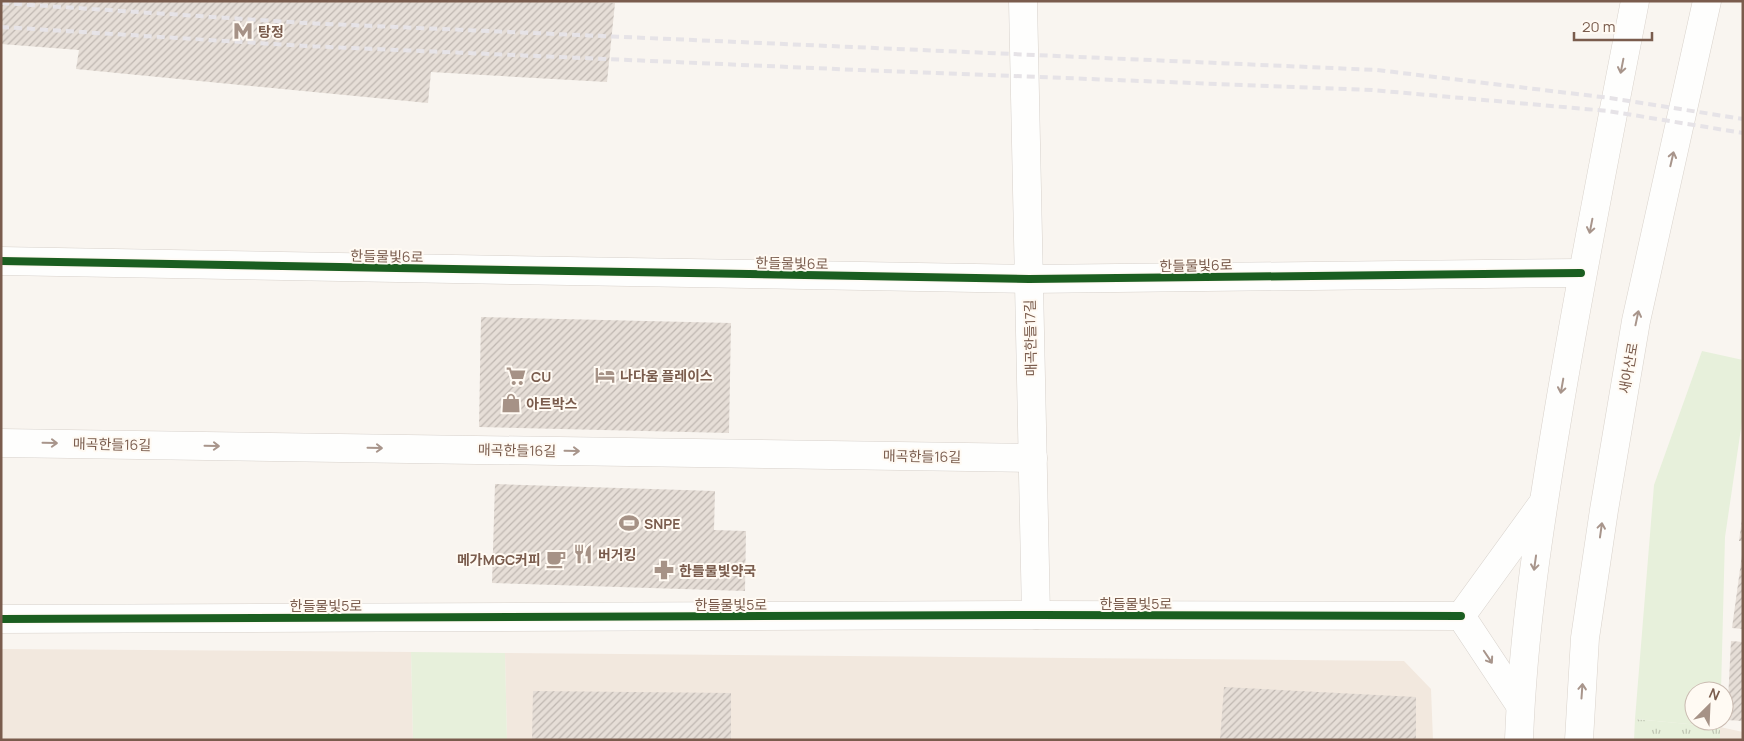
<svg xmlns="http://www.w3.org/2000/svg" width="1744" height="741" font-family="Manrope,'Noto Sans KR',sans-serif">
<defs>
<pattern id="grass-tufts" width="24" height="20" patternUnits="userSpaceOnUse" patternTransform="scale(1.25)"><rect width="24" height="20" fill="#e7f0db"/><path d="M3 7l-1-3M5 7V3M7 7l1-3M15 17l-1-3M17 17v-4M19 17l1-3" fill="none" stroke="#c0c6b4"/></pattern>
<pattern id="building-hatch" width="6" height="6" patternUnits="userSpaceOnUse" patternTransform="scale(1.25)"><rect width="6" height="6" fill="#e6ded7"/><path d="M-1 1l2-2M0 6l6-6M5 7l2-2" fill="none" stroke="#bfb7b1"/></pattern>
</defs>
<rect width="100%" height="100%" fill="#f9f5f0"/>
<g fill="#f2e8de">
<polygon points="1,649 411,652 413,740 1,740"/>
<polygon points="505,653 1404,661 1431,689 1433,740 507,740"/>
<polygon points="1720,727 1743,732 1743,740 1720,740"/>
</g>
<polygon fill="url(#grass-tufts)" points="1635,719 1720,727 1720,740 1634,740"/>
<g fill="#e7f0db">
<polygon points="1702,351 1743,360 1743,415 1725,537 1721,691 1694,691 1694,721 1720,721 1720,727 1635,719 1654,485"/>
<polygon points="411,652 505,653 507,740 413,740"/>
</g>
<g fill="url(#building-hatch)">
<polygon points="1,1 585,1 615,3 607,82 431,72 428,103 76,69 79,50 1,44"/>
<polygon points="481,317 731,323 729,433 479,427"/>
<polygon points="495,484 715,491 714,530 746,531 745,591 492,583"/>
<polygon points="1742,519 1743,519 1743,541 1739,541"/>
<polygon points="1742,555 1743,555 1743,629 1732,628"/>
<polygon points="1731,641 1743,642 1743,721 1727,720"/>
<polygon points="1224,687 1416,697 1416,740 1220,740"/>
<polygon points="533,691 731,693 731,740 532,740"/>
</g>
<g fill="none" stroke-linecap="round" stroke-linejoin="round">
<defs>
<g id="street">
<polyline points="1023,1 1036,615"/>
<polyline points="1,261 1029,279 1581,273"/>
<polyline points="1,443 1033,458"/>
<polyline points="1461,616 1543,503"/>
<polyline points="1461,616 1520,705"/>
<polyline points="1,619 1036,615 1461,616"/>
</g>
<g id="secondary">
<path d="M1519,740C1523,630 1540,522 1558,414C1581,276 1608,139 1635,1"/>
<polyline points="1579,740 1585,638 1604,510 1636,321 1707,1"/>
</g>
</defs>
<use href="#street" stroke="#d7d1cb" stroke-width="29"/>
<use href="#secondary" stroke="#d9d2cb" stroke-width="29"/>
<use href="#street" stroke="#fefefd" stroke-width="28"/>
<use href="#secondary" stroke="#fefefd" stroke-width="28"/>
<g stroke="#e6e3e7" stroke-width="4" stroke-dasharray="8 5" stroke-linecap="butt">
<polyline points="1,3 305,23 1377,70 1610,98 1743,119"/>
<polyline points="1,27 306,46 859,70 1372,90 1608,111 1743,133"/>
</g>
<defs>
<g id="cycleway">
<polyline points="1,261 1029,279 1581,273"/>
<polyline points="1,619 1036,615 1461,616"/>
</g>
</defs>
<use href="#cycleway" stroke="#fffaf3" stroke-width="11"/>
<use href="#cycleway" stroke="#1b5e20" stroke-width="8"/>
</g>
<defs><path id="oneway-shaft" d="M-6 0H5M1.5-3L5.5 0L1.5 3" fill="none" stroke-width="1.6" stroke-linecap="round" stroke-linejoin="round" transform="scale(1.25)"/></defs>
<g stroke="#a8958b">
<use href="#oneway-shaft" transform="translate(1622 66) rotate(101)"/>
<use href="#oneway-shaft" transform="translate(1672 159) rotate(-77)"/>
<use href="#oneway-shaft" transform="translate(1591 226) rotate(101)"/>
<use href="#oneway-shaft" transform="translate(1637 318) rotate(-78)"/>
<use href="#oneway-shaft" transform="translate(1562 386) rotate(100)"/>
<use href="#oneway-shaft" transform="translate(50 443) rotate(1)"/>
<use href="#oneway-shaft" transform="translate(212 446) rotate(1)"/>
<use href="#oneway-shaft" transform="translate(375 448) rotate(1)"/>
<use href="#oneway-shaft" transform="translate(572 451) rotate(1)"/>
<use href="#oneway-shaft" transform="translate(1601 530) rotate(-82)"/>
<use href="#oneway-shaft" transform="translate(1535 563) rotate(98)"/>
<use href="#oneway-shaft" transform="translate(1488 657) rotate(56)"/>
<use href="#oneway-shaft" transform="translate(1582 691) rotate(-86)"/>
</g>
<defs>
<symbol id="metro-bare" viewBox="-9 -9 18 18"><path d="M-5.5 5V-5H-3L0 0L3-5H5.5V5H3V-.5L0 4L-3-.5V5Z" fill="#a69286" stroke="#fffaf3" stroke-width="2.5" paint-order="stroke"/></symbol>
<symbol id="hotel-bare" viewBox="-9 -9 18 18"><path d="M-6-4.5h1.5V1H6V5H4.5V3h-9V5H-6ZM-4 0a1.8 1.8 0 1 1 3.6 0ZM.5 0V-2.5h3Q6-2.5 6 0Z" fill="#a69286" stroke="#fffaf3" stroke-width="2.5" paint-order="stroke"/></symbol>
<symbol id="supermarket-bare" viewBox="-9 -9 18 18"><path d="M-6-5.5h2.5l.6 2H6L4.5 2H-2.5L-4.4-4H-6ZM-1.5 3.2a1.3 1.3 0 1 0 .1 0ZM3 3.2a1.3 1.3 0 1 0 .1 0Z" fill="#a69286" stroke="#fffaf3" stroke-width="2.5" paint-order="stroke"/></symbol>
<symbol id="shop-bare" viewBox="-9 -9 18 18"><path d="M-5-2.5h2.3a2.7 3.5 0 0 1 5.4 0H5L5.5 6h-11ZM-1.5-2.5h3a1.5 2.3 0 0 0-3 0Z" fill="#a69286" stroke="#fffaf3" stroke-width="2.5" paint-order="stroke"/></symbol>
<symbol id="stadium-bare" viewBox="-9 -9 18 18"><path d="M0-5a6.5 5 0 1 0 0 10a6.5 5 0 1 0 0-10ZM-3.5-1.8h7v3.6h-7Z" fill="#a69286" stroke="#fffaf3" stroke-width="2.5" paint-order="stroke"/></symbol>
<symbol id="restaurant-bare" viewBox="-9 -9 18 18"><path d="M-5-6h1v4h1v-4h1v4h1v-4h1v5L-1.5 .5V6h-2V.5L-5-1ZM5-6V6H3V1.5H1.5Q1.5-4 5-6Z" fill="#a69286" stroke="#fffaf3" stroke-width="2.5" paint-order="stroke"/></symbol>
<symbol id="cafe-bare" viewBox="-9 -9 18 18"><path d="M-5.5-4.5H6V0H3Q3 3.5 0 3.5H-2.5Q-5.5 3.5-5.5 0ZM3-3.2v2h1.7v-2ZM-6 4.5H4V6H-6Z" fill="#a69286" stroke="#fffaf3" stroke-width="2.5" paint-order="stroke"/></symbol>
<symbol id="pharmacy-bare" viewBox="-9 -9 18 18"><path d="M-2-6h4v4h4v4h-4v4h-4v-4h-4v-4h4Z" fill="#a69286" stroke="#fffaf3" stroke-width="2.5" paint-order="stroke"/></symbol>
</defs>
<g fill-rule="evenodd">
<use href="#metro-bare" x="229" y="17" width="28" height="28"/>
<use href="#hotel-bare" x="591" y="361" width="28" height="28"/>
<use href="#supermarket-bare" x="502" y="362" width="28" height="28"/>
<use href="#shop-bare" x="497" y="389" width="28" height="28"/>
<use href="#stadium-bare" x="615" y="509" width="28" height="28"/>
<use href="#restaurant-bare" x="569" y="540" width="28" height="28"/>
<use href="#cafe-bare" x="542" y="545" width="28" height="28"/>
<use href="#pharmacy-bare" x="650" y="556" width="28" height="28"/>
</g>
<g text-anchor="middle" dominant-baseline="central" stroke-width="4" stroke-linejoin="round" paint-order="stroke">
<g font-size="14" font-weight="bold" fill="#7a5c4d" stroke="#fffaf3" text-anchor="start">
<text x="258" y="31">탕정</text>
<text x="620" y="375">나다움 플레이스</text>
<text x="531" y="376">CU</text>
<text x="526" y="403">아트박스</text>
<text x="644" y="523">SNPE</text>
<text x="598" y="554">버거킹</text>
<text x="541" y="559" text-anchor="end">메가MGC커피</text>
<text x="679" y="570">한들물빛약국</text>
</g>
<g font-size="14" fill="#7a5c4d" stroke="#fffaf3">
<text transform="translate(387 256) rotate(1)">한들물빛6로</text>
<text transform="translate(792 263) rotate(1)">한들물빛6로</text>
<text transform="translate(1196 265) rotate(-1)">한들물빛6로</text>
<text transform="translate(1030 338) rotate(-91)">매곡한들17길</text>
<text transform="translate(1628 368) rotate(-80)">새아산로</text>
<text transform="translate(112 444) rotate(1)">매곡한들16길</text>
<text transform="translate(517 450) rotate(1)">매곡한들16길</text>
<text transform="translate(922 456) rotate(1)">매곡한들16길</text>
<text x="1136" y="603">한들물빛5로</text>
<text x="731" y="604">한들물빛5로</text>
<text x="326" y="605">한들물빛5로</text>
</g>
</g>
<rect width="1744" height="741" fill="none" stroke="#7a5c4d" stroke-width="5"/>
<g transform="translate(1709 706) rotate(24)"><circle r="24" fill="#fffaf3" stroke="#cabbb1"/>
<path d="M0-4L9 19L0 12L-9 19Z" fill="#a69286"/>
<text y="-8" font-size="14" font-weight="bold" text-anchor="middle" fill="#7a5c4d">N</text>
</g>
<path d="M1574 32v8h78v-8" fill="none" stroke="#7a5c4d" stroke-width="2.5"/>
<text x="1582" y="32" font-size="15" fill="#7a5c4d" stroke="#fffaf3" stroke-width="4" paint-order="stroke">20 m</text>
</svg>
